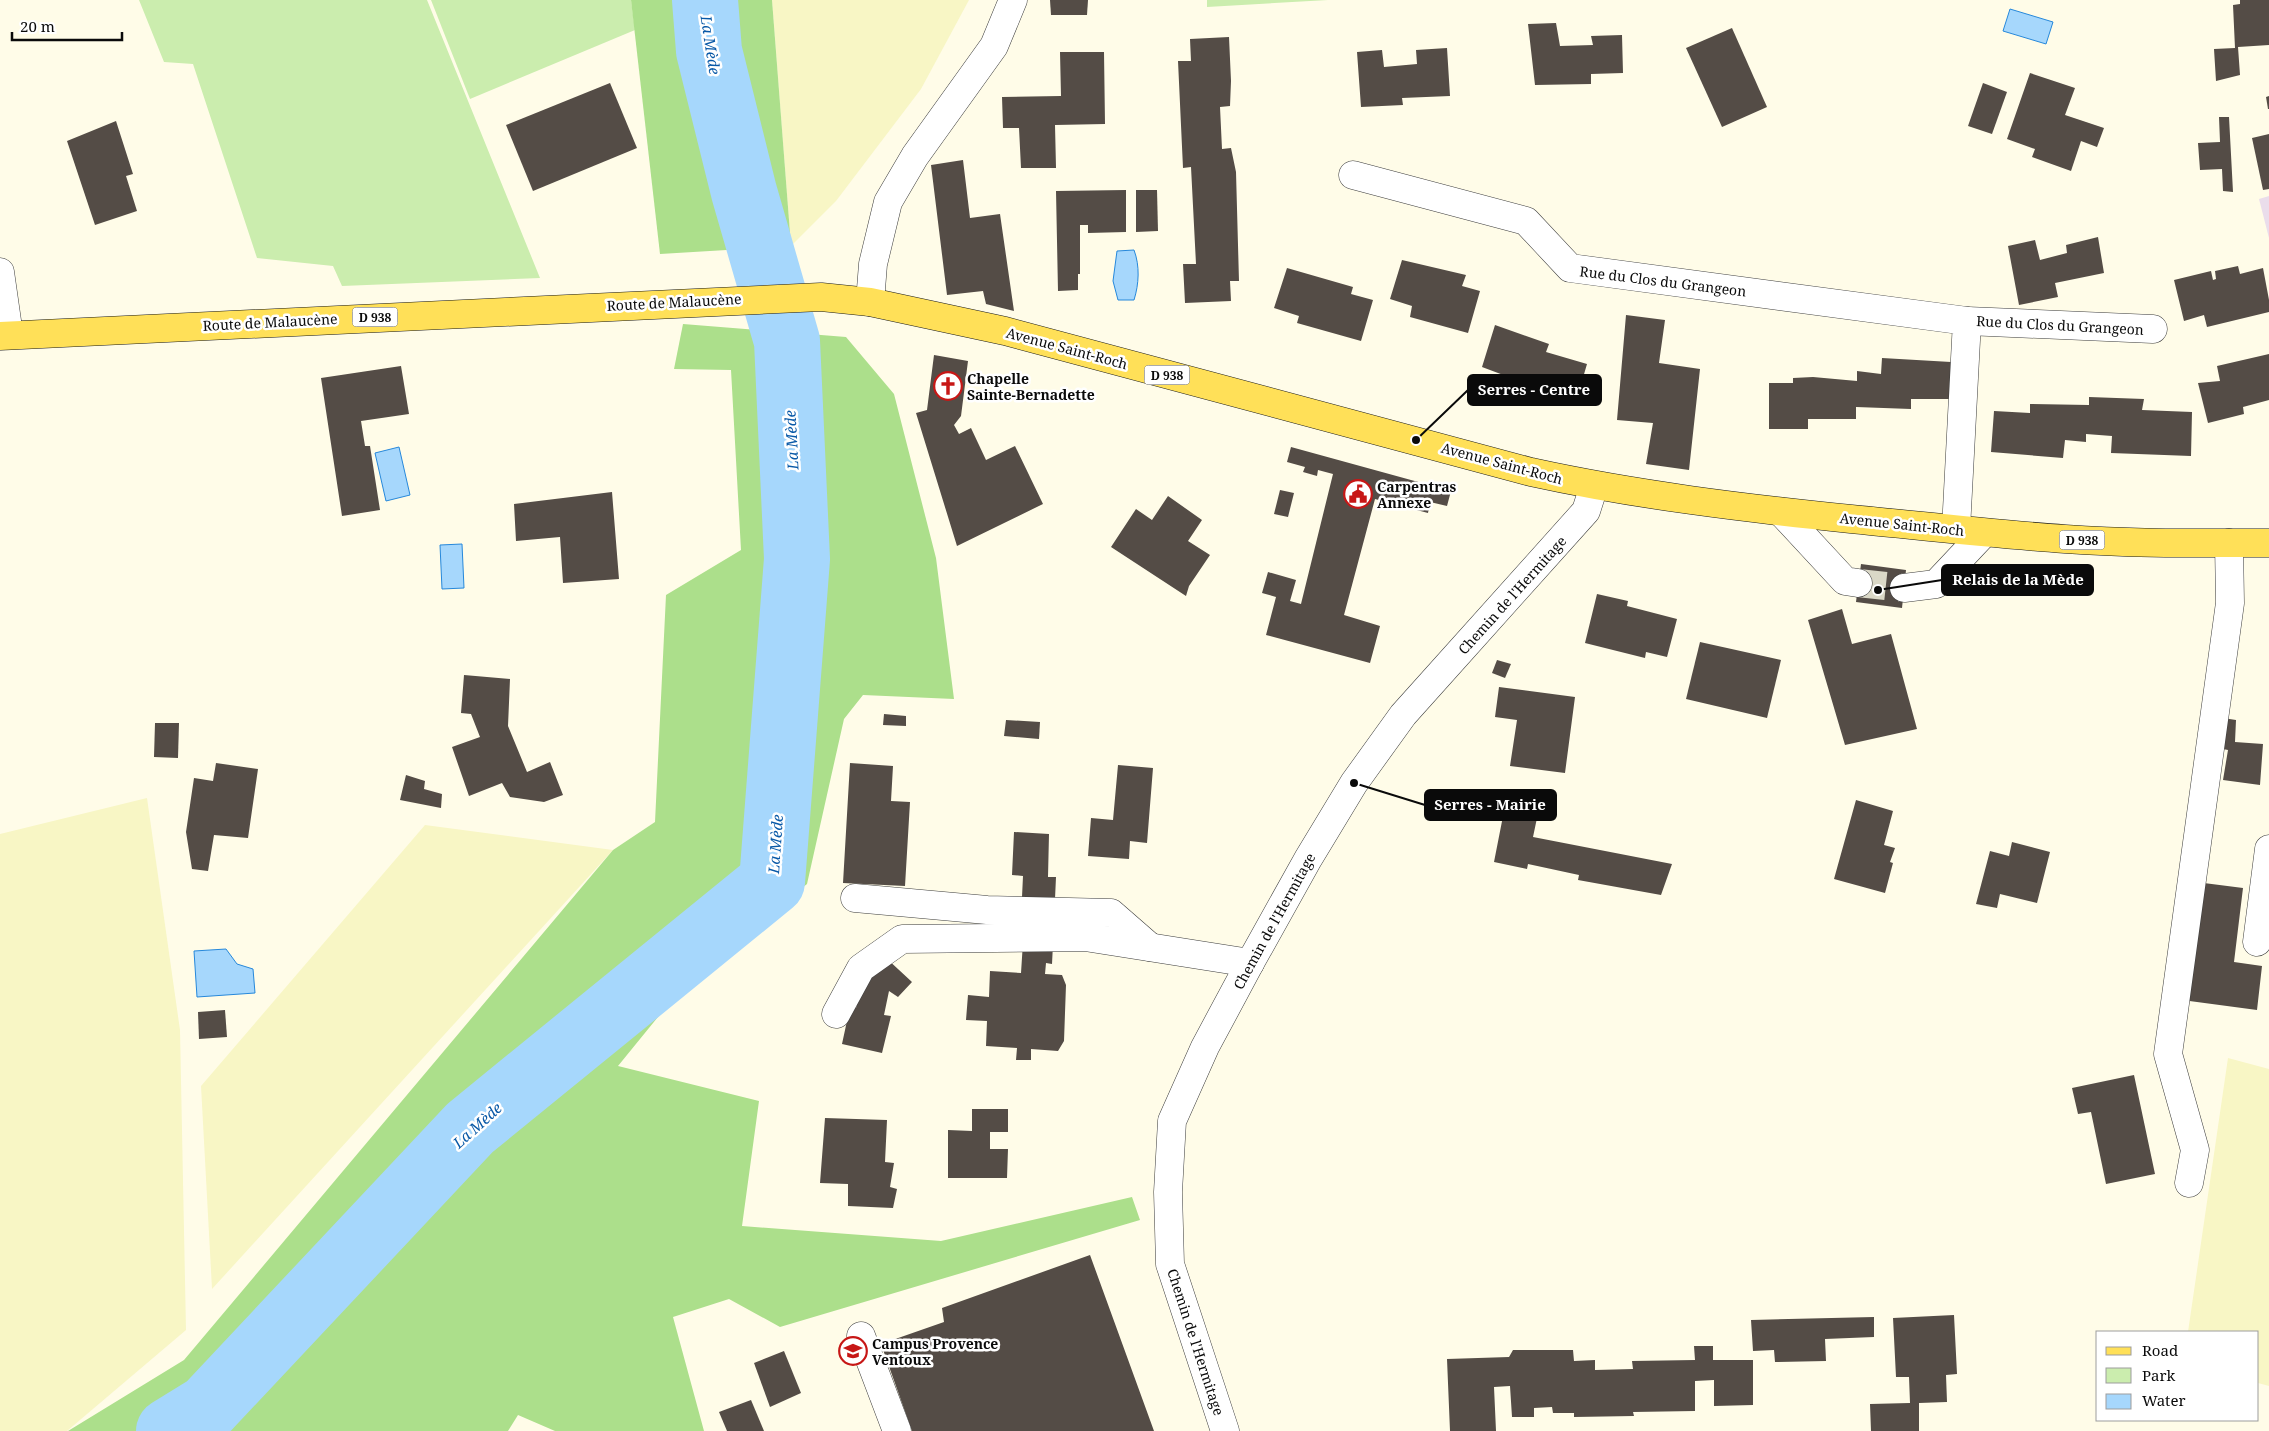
<svg xmlns="http://www.w3.org/2000/svg" width="2269" height="1431" font-family="'Noto Serif',serif">
<rect width="100%" height="100%" fill="#fffce8"/>
<polygon fill="#eaddeb" points="2269,196 2269,238 2259,199"/>
<g fill="#f8f6c5">
<polygon points="772,0 969,0 921,89 836,201 791,246"/>
<polygon points="147,798 180,1030 186,1330 67,1431 0,1431 0,834"/>
<polygon points="425,825 613,850 212,1289 201,1086"/>
<polygon points="2228,1058 2269,1069 2269,1386 2258,1383 2258,1332 2188,1332"/>
</g>
<g fill="#cbedae">
<polygon points="139,0 427,0 540,278 342,286 333,266 257,258 193,64 164,62"/>
<polygon points="431,0 631,0 635,30 470,99"/>
<polygon points="1207,0 1328,0 1207,7"/>
</g>
<g fill="#acdf8b">
<polygon points="631,0 772,0 791,246 660,254"/>
<polygon points="683,324 846,337 894,394 936,558 954,699 863,695 844,719 807,884 693,974 618,1066 759,1101 742,1226 941,1241 1132,1197 1140,1220 780,1327 729,1299 673,1317 704,1431 555,1431 518,1415 508,1431 68,1431 184,1360 613,850 655,822 666,595 741,550 731,370 674,369"/>
</g>
<g fill="#a6d7fc" stroke="#2688db">
<polygon points="2010,9 2053,22 2046,44 2003,31"/>
<path d="M1134,250C1140,266 1139,284 1134,300H1118L1113,281L1117,251Z"/>
<polygon points="399,447 410,495 386,501 375,453"/>
<polygon points="462,544 464,588 442,589 440,545"/>
<polygon points="226,949 237,964 253,969 255,993 197,997 194,951"/>
</g>
<g fill="none" stroke-linecap="round" stroke-linejoin="round">
<polyline stroke="#a6d7fc" stroke-width="66" points="169,1431 208,1407 470,1128 772,882 797,559 787,341 744,192 709,51 705,0"/>
</g>
<g fill="#544c46">
<polygon points="1050,0 1088,0 1087,15 1051,15"/>
<polygon points="2240,0 2269,0 2269,45 2238,47 2240,75 2216,81 2214,49 2235,48 2233,5 2240,4"/>
<polygon points="1556,23 1560,46 1593,45 1591,36 1622,35 1623,73 1591,74 1591,84 1535,85 1528,24"/>
<polygon points="1732,28 1767,107 1722,127 1686,48"/>
<polygon points="1229,37 1231,81 1230,106 1220,107 1222,149 1231,148 1236,172 1239,281 1230,281 1231,301 1185,303 1183,264 1196,264 1191,167 1183,168 1178,61 1191,61 1190,39"/>
<polygon points="1447,48 1450,96 1402,98 1403,105 1361,107 1357,52 1382,50 1384,67 1417,64 1416,50"/>
<polygon points="1060,52 1104,52 1105,124 1055,125 1056,168 1021,168 1019,128 1003,128 1002,97 1061,96"/>
<polygon points="2030,73 2075,88 2065,115 2104,128 2097,147 2081,141 2071,171 2032,157 2035,149 2007,139"/>
<polygon points="610,83 637,148 533,191 506,125"/>
<polygon points="1983,83 2007,92 1992,134 1968,126"/>
<polygon points="2269,96 2269,109 2268,109 2266,97"/>
<polygon points="2219,117 2229,117 2233,192 2223,191 2222,169 2200,170 2198,143 2220,142"/>
<polygon points="116,121 133,174 126,176 137,211 95,225 67,141"/>
<polygon points="2269,134 2269,189 2263,190 2252,138"/>
<polygon points="963,160 970,218 1000,214 1014,311 986,304 983,291 947,295 931,165"/>
<polygon points="1126,190 1126,232 1088,233 1088,225 1080,225 1080,274 1078,274 1078,290 1058,291 1056,191"/>
<polygon points="1136,190 1157,190 1158,231 1136,232"/>
<polygon points="2098,237 2104,273 2055,283 2058,297 2019,305 2008,246 2035,240 2040,260 2067,253 2066,245"/>
<polygon points="1402,260 1466,275 1462,286 1480,291 1468,333 1410,317 1412,306 1390,299"/>
<polygon points="2238,266 2240,274 2263,268 2269,300 2269,312 2207,327 2204,315 2184,321 2174,280 2211,271 2213,280 2216,279 2215,271"/>
<polygon points="1287,268 1353,287 1351,294 1373,300 1361,341 1297,323 1299,316 1274,308"/>
<polygon points="1626,315 1665,320 1659,363 1700,369 1689,470 1646,464 1653,423 1617,420"/>
<polygon points="1495,325 1549,344 1546,352 1587,364 1575,405 1505,385 1506,376 1482,367"/>
<polygon points="2269,354 2269,400 2243,407 2244,414 2208,423 2198,383 2220,381 2217,366"/>
<polygon points="934,355 968,361 961,416 954,425 959,434 971,428 986,460 1015,446 1043,504 957,546 916,413 927,410"/>
<polygon points="1882,358 1951,362 1949,399 1911,399 1911,409 1856,407 1856,419 1808,419 1808,429 1769,429 1769,383 1793,383 1793,378 1813,377 1857,381 1857,371 1881,374"/>
<polygon points="401,366 409,414 361,421 365,446 370,446 380,510 342,516 321,378"/>
<polygon points="2089,397 2144,399 2142,410 2192,412 2191,456 2111,453 2112,436 2086,434 2086,442 2065,440 2063,458 1991,452 1994,411 2030,413 2030,404 2089,405"/>
<polygon points="1291,447 1451,491 1447,506 1430,502 1428,513 1375,499 1344,615 1380,626 1370,663 1266,635 1276,597 1262,593 1268,572 1296,580 1290,601 1301,604 1333,474 1318,470 1317,476 1303,472 1305,467 1287,462"/>
<polygon points="1280,490 1294,493 1288,517 1274,514"/>
<polygon points="612,492 619,579 563,583 560,537 516,541 514,504"/>
<polygon points="1168,496 1202,520 1188,541 1210,555 1189,586 1186,596 1111,547 1136,509 1152,520"/>
<polygon points="1861,564 1906,570 1902,608 1856,602"/>
<polygon points="1597,594 1628,601 1627,606 1677,619 1667,657 1646,652 1645,658 1585,643"/>
<polygon points="1842,609 1852,644 1891,634 1917,729 1845,745 1808,620"/>
<polygon points="1700,642 1781,660 1767,718 1686,699"/>
<polygon points="1497,660 1511,664 1505,678 1492,673"/>
<polygon points="464,675 510,679 508,726 527,772 550,762 563,795 544,802 510,797 502,783 469,796 452,747 480,737 471,714 461,713"/>
<polygon points="1499,687 1575,697 1565,773 1510,766 1517,720 1495,717"/>
<polygon points="884,714 906,716 906,726 883,725"/>
<polygon points="2223,718 2236,720 2235,742 2263,744 2260,785 2223,780 2228,750 2218,748"/>
<polygon points="1006,720 1040,722 1039,739 1004,736"/>
<polygon points="155,723 179,723 178,758 154,757"/>
<polygon points="216,763 258,769 248,838 214,835 208,871 192,869 186,832 194,778 213,781"/>
<polygon points="850,763 893,766 891,801 910,802 905,886 843,883"/>
<polygon points="1118,765 1153,768 1147,843 1130,841 1129,859 1088,856 1091,818 1113,820"/>
<polygon points="406,775 425,781 424,789 442,794 441,808 400,800"/>
<polygon points="1856,800 1893,811 1884,845 1895,848 1890,862 1893,863 1885,893 1834,879"/>
<polygon points="1504,811 1537,818 1533,837 1672,864 1661,895 1578,880 1579,875 1528,864 1527,869 1494,862"/>
<polygon points="1014,832 1049,834 1048,877 1056,877 1055,899 1022,897 1023,876 1012,875"/>
<polygon points="2012,842 2050,852 2037,903 2000,894 1997,908 1976,904 1990,851 2009,856"/>
<polygon points="2196,882 2243,888 2234,962 2262,966 2257,1010 2182,1000"/>
<polygon points="1023,942 1053,944 1052,964 1046,963 1045,974 1062,975 1066,985 1064,1041 1058,1051 1031,1049 1031,1060 1016,1060 1017,1048 986,1046 987,1021 966,1020 968,995 989,997 990,971 1021,973"/>
<polygon points="885,957 912,982 898,997 889,991 884,1015 891,1016 882,1053 842,1044 850,1007 856,1008 861,983"/>
<polygon points="225,1010 227,1037 199,1039 198,1012"/>
<polygon points="2134,1075 2155,1174 2106,1184 2091,1112 2078,1114 2072,1088"/>
<polygon points="972,1109 1008,1109 1008,1132 990,1132 990,1149 1008,1149 1007,1178 948,1178 948,1130 972,1131"/>
<polygon points="825,1118 887,1120 885,1162 894,1163 890,1187 897,1189 893,1208 848,1206 848,1184 820,1183"/>
<polygon points="1090,1255 1154,1431 912,1431 881,1344 944,1322 942,1308"/>
<polygon points="1954,1315 1957,1374 1946,1375 1947,1402 1919,1403 1919,1431 1871,1431 1870,1404 1910,1403 1909,1377 1896,1377 1893,1318"/>
<polygon points="1874,1317 1874,1337 1825,1339 1826,1361 1775,1362 1774,1350 1753,1351 1751,1320"/>
<polygon points="1694,1346 1713,1346 1713,1360 1753,1360 1753,1405 1714,1406 1714,1380 1695,1381 1695,1411 1633,1412 1634,1416 1574,1417 1574,1413 1553,1413 1552,1407 1534,1408 1534,1417 1512,1417 1510,1386 1494,1387 1496,1431 1450,1431 1447,1359 1509,1357 1513,1350 1573,1350 1574,1361 1595,1360 1595,1370 1633,1369 1632,1361 1695,1360"/>
<polygon points="784,1351 801,1393 770,1407 754,1363"/>
<polygon points="751,1400 764,1431 727,1431 719,1412"/>
</g>
<g fill="none" stroke-linecap="round" stroke-linejoin="round">
<polyline stroke="#dad8c7" stroke-width="28" stroke-dasharray="28 14" stroke-linecap="butt" points="1858,583 1904,588"/>
<defs>
<g id="minor">
<polyline points="1353,175 1526,221 1570,268 1967,321 1956,529"/>
<polyline points="0,272 9,335"/>
<polyline points="870,302 873,264 888,202 915,156 994,46 1013,0"/>
<polyline points="1967,321 2153,329"/>
<polyline points="1781,512 1845,581 1858,583"/>
<polyline points="1904,588 1936,584 1984,533"/>
<polyline points="855,898 987,910 1111,913 1150,947"/>
<polyline points="2257,942 2269,849"/>
<polyline points="836,1014 861,968 902,939 1085,937 1250,963"/>
<polyline points="2189,1183 2195,1150 2168,1054 2230,603 2229,543"/>
<polyline points="861,1336 897,1431"/>
<polyline points="1225,1431 1170,1264 1168,1192 1172,1121 1205,1047 1250,963 1308,859 1354,783 1403,715 1586,511 1594,486"/>
</g>
<path id="major" d="M0,336L821,297L870,302L1005,331L1531,472C1636,495 1744,508 1851,519C1923,526 1994,534 2065,539C2133,544 2201,543 2269,543"/>
</defs>
<use href="#minor" stroke="#3d3d3d" stroke-width="29"/>
<use href="#major" stroke="#1b1b1b" stroke-width="29"/>
<use href="#minor" stroke="#fff" stroke-width="28"/>
<use href="#major" stroke="#ffe058" stroke-width="28"/>
</g>
<defs>
<symbol id="church-ring" viewBox="-11 -11 22 22"><circle r="9.5" fill="#fff" stroke="#c71716" stroke-width="1.5"/><path d="M-1.2-6h2.4v3.5h3.3v2.4h-3.3V6h-2.4V-.1h-3.3v-2.4h3.3Z" fill="#c71716"/></symbol>
<symbol id="civic-ring" viewBox="-11 -11 22 22"><circle r="9.5" fill="#fff" stroke="#c71716" stroke-width="1.5"/><path d="M-.6-6.5H3V-4.5H.6V-3L4-1V1h2V6H-6V1h2V-1L-.6-3ZM-1.2 2.5V6h2.4V2.5Z" fill="#c71716"/></symbol>
<symbol id="school-ring" viewBox="-11 -11 22 22"><circle r="9.5" fill="#fff" stroke="#c71716" stroke-width="1.5"/><path d="M0-5L7-2L0 1L-7-2ZM-4 1L0 2.5L4 1V4Q0 6-4 4Z" fill="#c71716"/></symbol>
</defs>
<g fill-rule="evenodd">
<use href="#church-ring" x="932" y="370" width="32" height="32"/>
<use href="#civic-ring" x="1342" y="478" width="32" height="32"/>
<use href="#school-ring" x="837" y="1335" width="32" height="32"/>
</g>
<g text-anchor="middle" dominant-baseline="central" stroke-width="5" stroke-linejoin="round" paint-order="stroke">
<g fill="#fff" stroke="#545454" stroke-width="1">
<rect x="352.5" y="307.5" width="45" height="19" rx="4"/>
<rect x="1144.5" y="365.5" width="45" height="19" rx="4"/>
<rect x="2059.5" y="530.5" width="45" height="19" rx="4"/>
</g>
<g font-size="12" font-weight="bold" fill="#0a0a0a">
<text x="375" y="317">D 938</text>
<text x="1167" y="375">D 938</text>
<text x="2082" y="540">D 938</text>
</g>
<g font-size="14" fill="#0a0a0a" stroke="#fff">
<text transform="translate(1663 281) rotate(7)">Rue du Clos du Grangeon</text>
<text transform="translate(674 302) rotate(-3)">Route de Malaucène</text>
<text transform="translate(270 322) rotate(-3)">Route de Malaucène</text>
<text transform="translate(2060 325) rotate(3)">Rue du Clos du Grangeon</text>
<text transform="translate(1067 348) rotate(15)">Avenue Saint-Roch</text>
<text transform="translate(1502 463) rotate(15)">Avenue Saint-Roch</text>
<text transform="translate(1902 524) rotate(6)">Avenue Saint-Roch</text>
<text transform="translate(1512 595) rotate(-48)">Chemin de l'Hermitage</text>
<text transform="translate(1274 921) rotate(-61)">Chemin de l'Hermitage</text>
<text transform="translate(1196 1342) rotate(72)">Chemin de l'Hermitage</text>
</g>
<g font-size="14" font-weight="bold" fill="#0a0a0a" stroke="#fff" text-anchor="start">
<text x="967" y="378">Chapelle<tspan x="967" dy="16">Sainte-Bernadette</tspan></text>
<text x="1377" y="486">Carpentras<tspan x="1377" dy="16">Annexe</tspan></text>
<text x="872" y="1343">Campus Provence<tspan x="872" dy="16">Ventoux</tspan></text>
</g>
<g font-size="15" font-style="italic" fill="#0959a7" stroke="#fff">
<text transform="translate(711 45) rotate(81)">La Mède</text>
<text transform="translate(791 440) rotate(-93)">La Mède</text>
<text transform="translate(775 844) rotate(-86)">La Mède</text>
<text transform="translate(477 1125) rotate(-42)">La Mède</text>
</g>
</g>
<path fill="none" stroke="#0a0a0a" stroke-width="2" d="M1416 440L1468 390M1878 590L1942 580M1354 783L1425 805"/>
<g fill="#0a0a0a" stroke="#fff" stroke-width="2">
<circle cx="1416" cy="440" r="5"/>
<circle cx="1878" cy="590" r="5"/>
<circle cx="1354" cy="783" r="5"/>
</g>
<g fill="#0a0a0a" stroke="#0a0a0a" stroke-width="2">
<rect x="1468" y="375" width="133" height="30" rx="5"/>
<rect x="1942" y="565" width="151" height="30" rx="5"/>
<rect x="1425" y="790" width="131" height="30" rx="5"/>
</g>
<g font-size="15" text-anchor="middle" font-weight="bold" fill="#fff">
<text x="1534" y="395">Serres - Centre</text>
<text x="2018" y="585">Relais de la Mède</text>
<text x="1490" y="810">Serres - Mairie</text>
</g>
<rect x="2096" y="1331" width="162" height="90" fill="#ffffff" stroke="#9d9d9d"/>
<rect x="2106" y="1347" width="25" height="8" fill="#ffe058" stroke="#9d9d9d"/>
<text x="2142" y="1356" font-size="15" fill="#0a0a0a">Road</text>
<rect x="2106" y="1368" width="25" height="15" fill="#cbedae" stroke="#9d9d9d"/>
<text x="2142" y="1381" font-size="15" fill="#0a0a0a">Park</text>
<rect x="2106" y="1394" width="25" height="15" fill="#a6d7fc" stroke="#9d9d9d"/>
<text x="2142" y="1406" font-size="15" fill="#0a0a0a">Water</text>
<path d="M12 32v8h110v-8" fill="none" stroke="#0a0a0a" stroke-width="2.5"/>
<text x="20" y="32" font-size="15" fill="#0a0a0a" stroke="#ffffff" stroke-width="4" paint-order="stroke">20 m</text>
</svg>
